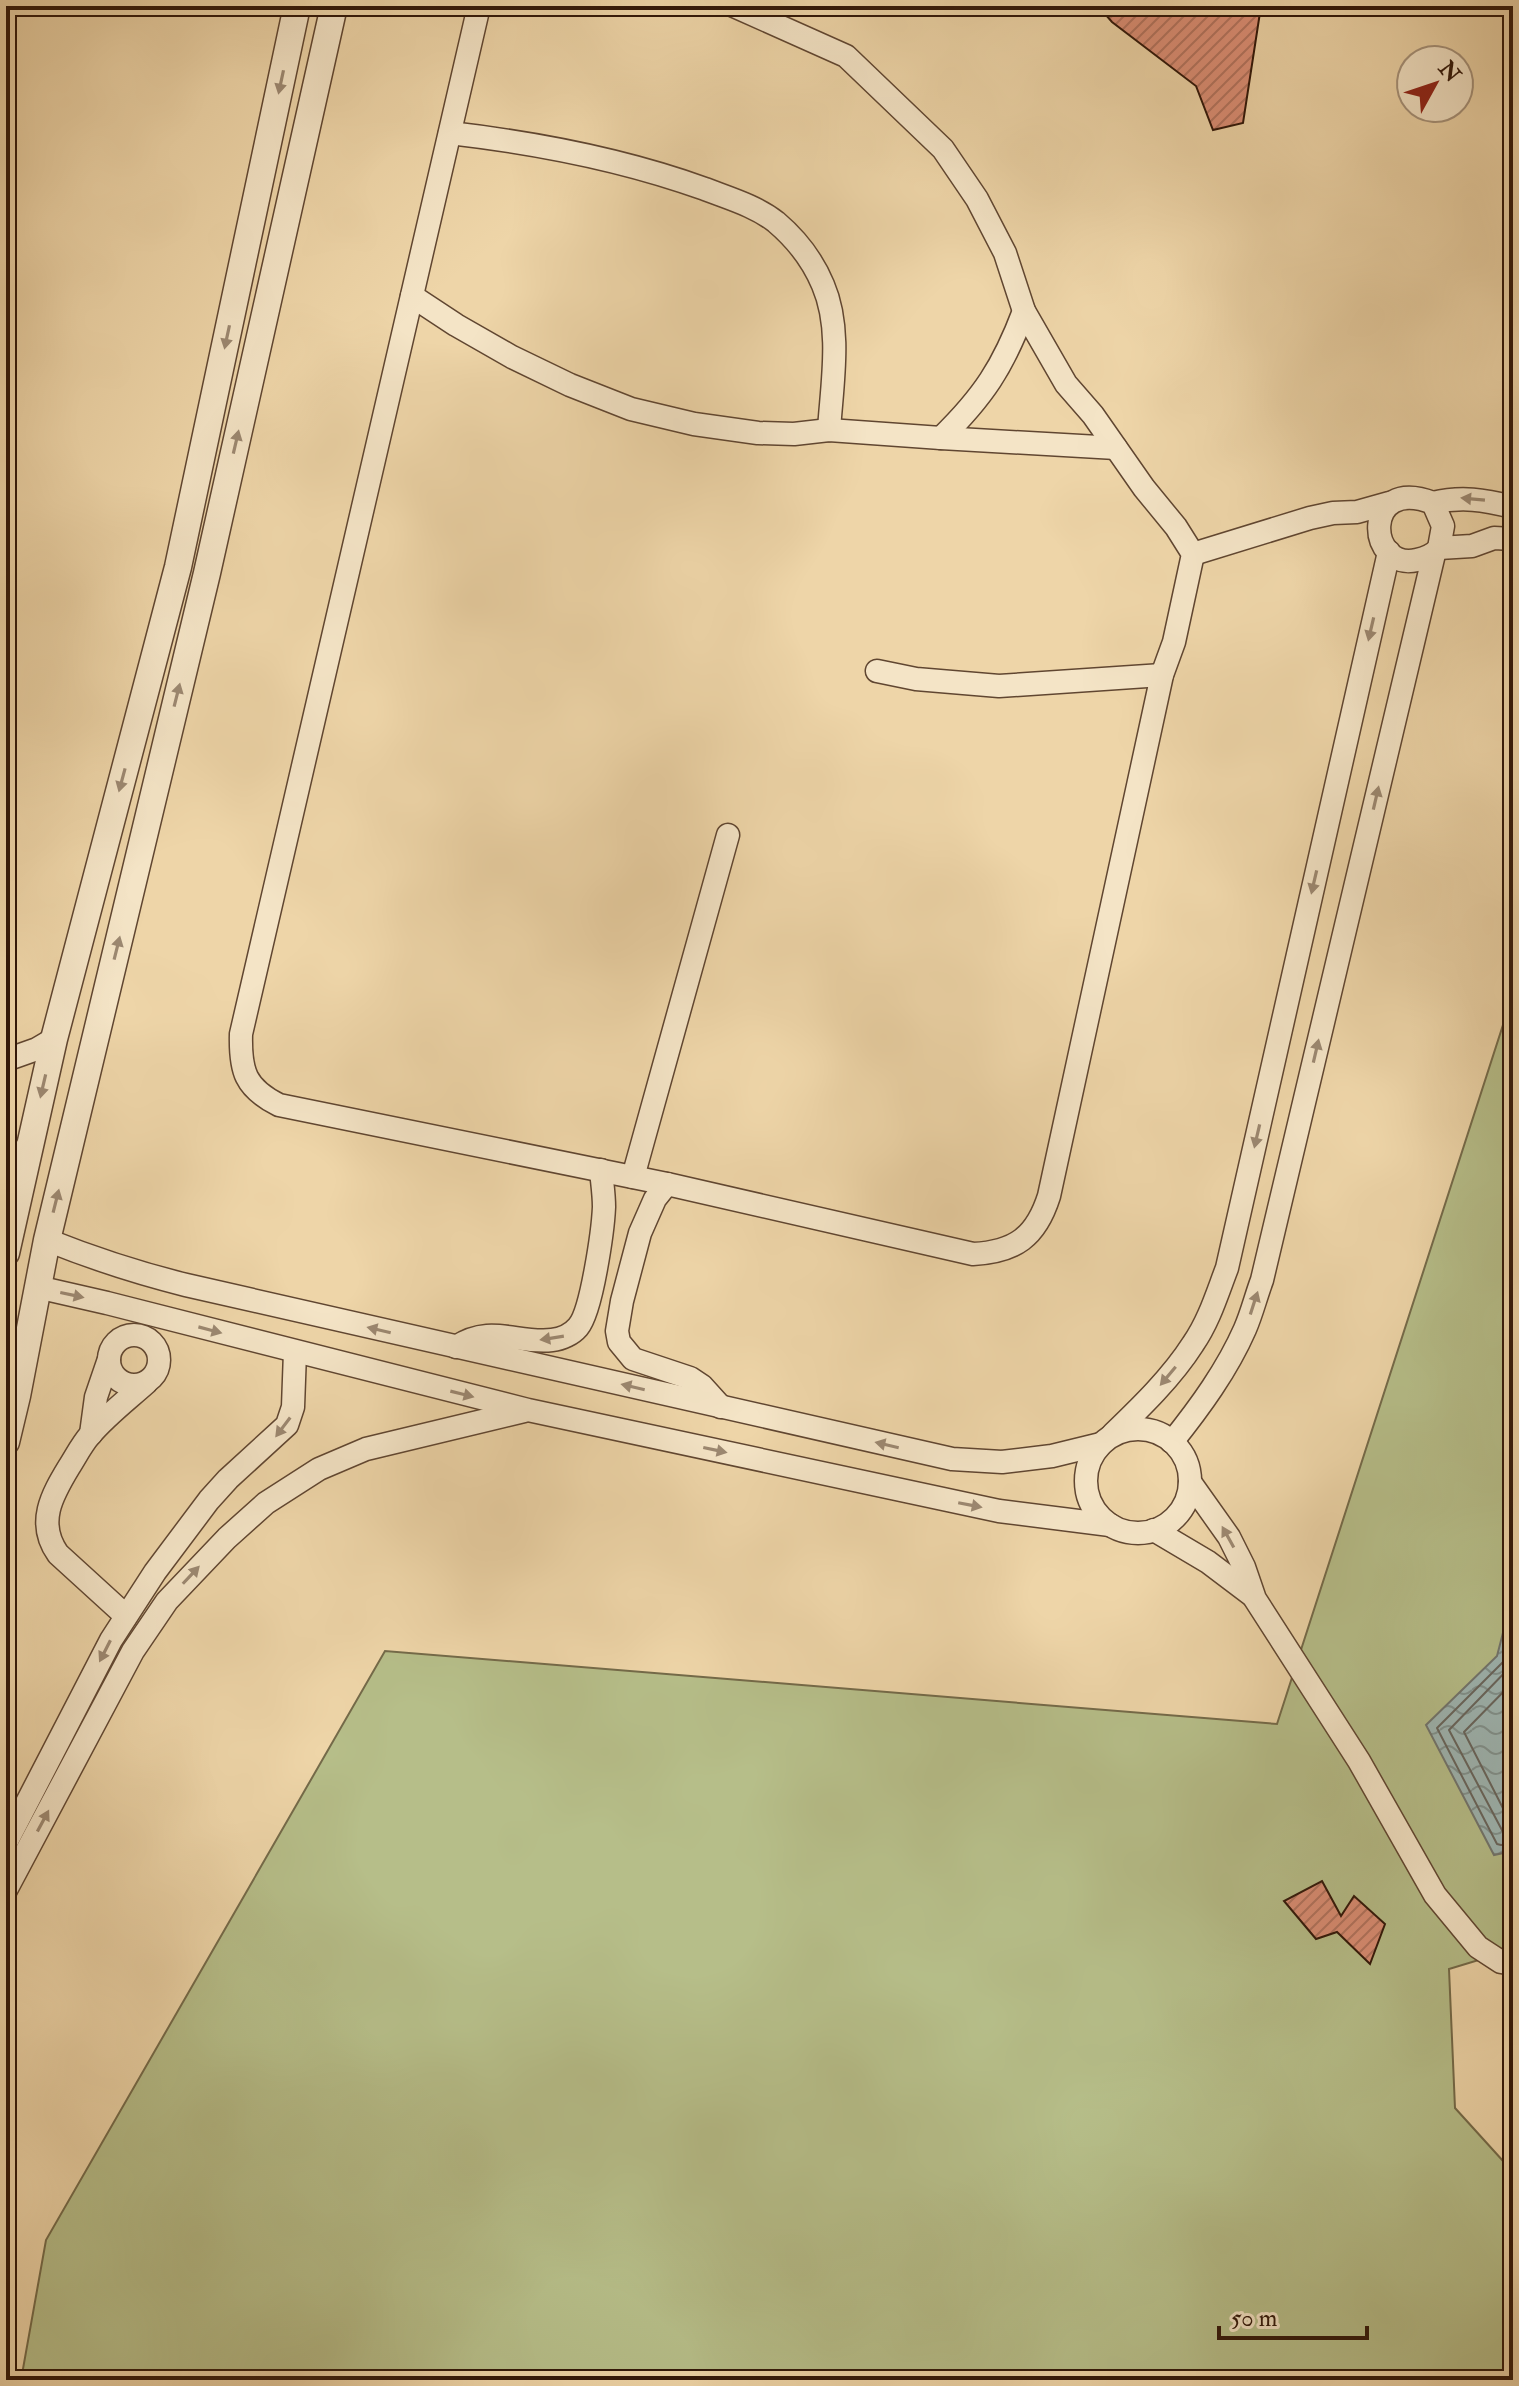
<svg xmlns="http://www.w3.org/2000/svg" width="1519" height="2386" font-family="'IM FELL Double Pica',serif">
<defs>
<pattern id="water-waves" width="16" height="10" patternUnits="userSpaceOnUse" patternTransform="scale(2)"><rect width="16" height="10" fill="#9eb6b3"/><path d="M0 5q4-4 8 0t8 0" fill="none" stroke="#819390"/></pattern>
<pattern id="building-hatch" width="6" height="6" patternUnits="userSpaceOnUse" patternTransform="scale(2)"><rect width="6" height="6" fill="#db8e75"/><path d="M-1 1l2-2M0 6l6-6M5 7l2-2" fill="none" stroke="#b2735e"/></pattern>
</defs>
<rect width="100%" height="100%" fill="#eed5a8"/>
<filter id="stains"><feTurbulence type="fractalNoise" baseFrequency=".0025" numOctaves="4"/><feColorMatrix values="0 0 0 0 .2 0 0 0 0 .09 0 0 0 0 .02 0 0 0 .5 -.17"/></filter>
<radialGradient id="worn" r=".72"><stop offset=".6" stop-color="#630" stop-opacity="0"/><stop offset="1" stop-color="#630" stop-opacity=".3"/></radialGradient>
<polygon fill="#b6be89" stroke="#746a49" stroke-width="2" points="1513,994 1513,1953 1505,1952 1449,1969 1455,2108 1513,2172 1513,2380 21,2380 46,2240 385,1651 1277,1724"/>
<polygon fill="url(#water-waves)" stroke="#72766f" stroke-width="2" points="1513,1594 1513,1851 1494,1855 1426,1725 1497,1656"/>
<g fill="none" stroke-linecap="round" stroke-linejoin="round">
<g stroke="#68665e" stroke-width="2">
<polyline points="1513,1627 1504,1661 1437,1728 1497,1844 1501,1845 1513,1844"/>
<polyline points="1513,1664 1449,1730 1503,1832 1513,1834"/>
<polyline points="1513,1682 1464,1732 1509,1820 1513,1822"/>
</g>
</g>
<g fill="url(#building-hatch)" stroke="#311709" stroke-width="2">
<polygon points="1098,6 1261,6 1243,123 1213,130 1196,86 1112,22"/>
<polygon points="1322,1881 1341,1916 1354,1896 1385,1924 1370,1964 1337,1932 1316,1939 1284,1901"/>
</g>
<g fill="none" stroke-linecap="round" stroke-linejoin="round">
<defs>
<g id="minor">
<path d="M479,6L241,1034C240,1071 245,1088 279,1105L667,1184L973,1254C1015,1252 1036,1237 1049,1196L1162,675L1174,642L1193,554L1176,527L1144,488L1093,415L1066,384L1024,311L1005,253L977,199L943,149L846,56L734,6"/>
<path d="M450,133C537,143 622,159 705,189C728,198 756,206 776,222C796,239 813,261 823,285C842,329 832,383 829,430"/>
<polyline points="412,296 456,325 512,357 570,385 631,409 694,424 758,433 794,434 829,430 941,438 1116,448"/>
<path d="M941,438C983,397 1003,367 1024,311"/>
<path d="M1433,503C1462,496 1484,500 1513,507"/>
<path d="M1439,548L1443,526L1433,503C1361,475 1367,572 1417,560C1426,558 1434,555 1439,548L1472,546L1494,538L1513,539"/>
<polyline points="1193,554 1310,518 1333,513 1357,512 1389,503"/>
<polyline points="877,671 916,679 999,686 1162,675"/>
<polyline points="6,1060 37,1049 54,1039"/>
<polyline points="6,1143 23,1175"/>
<polyline points="633,1177 728,835"/>
<polyline points="667,1184 655,1199 640,1233 622,1301 617,1331 619,1342 633,1359 690,1378 702,1386 721,1407"/>
<path d="M47,1240C92,1258 138,1273 186,1285L952,1459L1002,1462L1052,1456L1101,1444"/>
<polyline points="37,1287 107,1303 528,1410 999,1511 1110,1525"/>
<circle cx="134" cy="1360" r="25"/>
<path d="M456,1347C491,1324 516,1344 552,1340C562,1339 572,1334 578,1327C592,1311 603,1229 604,1207C604,1194 602,1182 601,1170"/>
<circle cx="1138" cy="1481" r="52"/>
<polyline points="91,1434 96,1397 109,1359"/>
<path d="M1113,1434C1141,1407 1172,1377 1193,1344C1209,1321 1217,1294 1227,1268L1389,552"/>
<path d="M1172,1442C1200,1407 1227,1370 1245,1329C1252,1313 1256,1296 1262,1280L1434,554"/>
<polyline points="1190,1482 1229,1537 1244,1567 1255,1599 1359,1761 1435,1895 1478,1947 1501,1962 1513,1964"/>
<polyline points="1154,1530 1208,1562 1253,1596"/>
<path d="M126,1616L58,1554C36,1523 52,1495 69,1467C76,1456 82,1444 90,1435C106,1416 127,1400 146,1383"/>
<polyline points="6,1843 111,1640 155,1572 209,1500 228,1479 287,1425 293,1407 295,1352"/>
<polyline points="6,1890 133,1651 167,1601 227,1538 266,1503 319,1469 366,1449 524,1411"/>
</g>
<g id="tertiary">
<polyline points="6,1253 54,1039 178,567 297,6"/>
<polyline points="6,1442 17,1396 47,1240 207,573 334,6"/>
</g>
</defs>
<use href="#minor" stroke="#604631" stroke-width="25"/>
<use href="#tertiary" stroke="#604631" stroke-width="29"/>
<use href="#minor" stroke="#f4e4c6" stroke-width="22"/>
<use href="#tertiary" stroke="#f4e4c6" stroke-width="26"/>
</g>
<defs><path id="oneway-solid" d="M-6-.8H1V-3.2L6.5 0L1 3.2V.8H-6Z" transform="scale(2)"/></defs>
<g fill="#9c8871">
<use href="#oneway-solid" transform="translate(281 82) rotate(102)"/>
<use href="#oneway-solid" transform="translate(227 337) rotate(102)"/>
<use href="#oneway-solid" transform="translate(236 442) rotate(-77)"/>
<use href="#oneway-solid" transform="translate(1473 499) rotate(-175)"/>
<use href="#oneway-solid" transform="translate(1371 629) rotate(103)"/>
<use href="#oneway-solid" transform="translate(177 695) rotate(-76)"/>
<use href="#oneway-solid" transform="translate(122 780) rotate(105)"/>
<use href="#oneway-solid" transform="translate(1376 798) rotate(-77)"/>
<use href="#oneway-solid" transform="translate(1314 882) rotate(103)"/>
<use href="#oneway-solid" transform="translate(117 948) rotate(-76)"/>
<use href="#oneway-solid" transform="translate(1316 1051) rotate(-77)"/>
<use href="#oneway-solid" transform="translate(43 1086) rotate(103)"/>
<use href="#oneway-solid" transform="translate(1257 1136) rotate(103)"/>
<use href="#oneway-solid" transform="translate(56 1201) rotate(-76)"/>
<use href="#oneway-solid" transform="translate(72 1295) rotate(12)"/>
<use href="#oneway-solid" transform="translate(1254 1303) rotate(-72)"/>
<use href="#oneway-solid" transform="translate(210 1330) rotate(15)"/>
<use href="#oneway-solid" transform="translate(379 1330) rotate(-167)"/>
<use href="#oneway-solid" transform="translate(552 1338) rotate(171)"/>
<use href="#oneway-solid" transform="translate(1168 1376) rotate(130)"/>
<use href="#oneway-solid" transform="translate(633 1387) rotate(-167)"/>
<use href="#oneway-solid" transform="translate(462 1394) rotate(14)"/>
<use href="#oneway-solid" transform="translate(283 1427) rotate(127)"/>
<use href="#oneway-solid" transform="translate(887 1445) rotate(-167)"/>
<use href="#oneway-solid" transform="translate(715 1450) rotate(12)"/>
<use href="#oneway-solid" transform="translate(970 1505) rotate(11)"/>
<use href="#oneway-solid" transform="translate(1228 1537) rotate(-119)"/>
<use href="#oneway-solid" transform="translate(191 1575) rotate(-47)"/>
<use href="#oneway-solid" transform="translate(105 1651) rotate(117)"/>
<use href="#oneway-solid" transform="translate(43 1821) rotate(-62)"/>
</g>
<rect width="1519" height="2386" fill="none" stroke="#eed5a8" stroke-width="32"/>
<rect x="8" y="8" width="1503" height="2370" fill="none" stroke="#311709" stroke-width="4"/>
<rect x="16" y="16" width="1487" height="2354" fill="none" stroke="#311709" stroke-width="2"/>
<g transform="translate(1435 84) rotate(50)"><circle r="38" fill="#f4e4c6" stroke="#a6927a" stroke-width="2"/>
<path d="M0-6L14 30L0 20L-14 30Z" fill="#8f2418"/>
<text y="-12" font-size="22" font-weight="bold" text-anchor="middle" fill="#311709">N</text>
</g>
<path d="M1219 2326v12h148v-12" fill="none" stroke="#311709" stroke-width="4"/>
<text x="1231" y="2326" font-size="24" fill="#311709" stroke="#f4e4c6" stroke-width="6" paint-order="stroke">50 m</text>
<rect width="100%" height="100%" filter="url(#stains)"/>
<rect width="100%" height="100%" fill="url(#worn)"/>
</svg>
